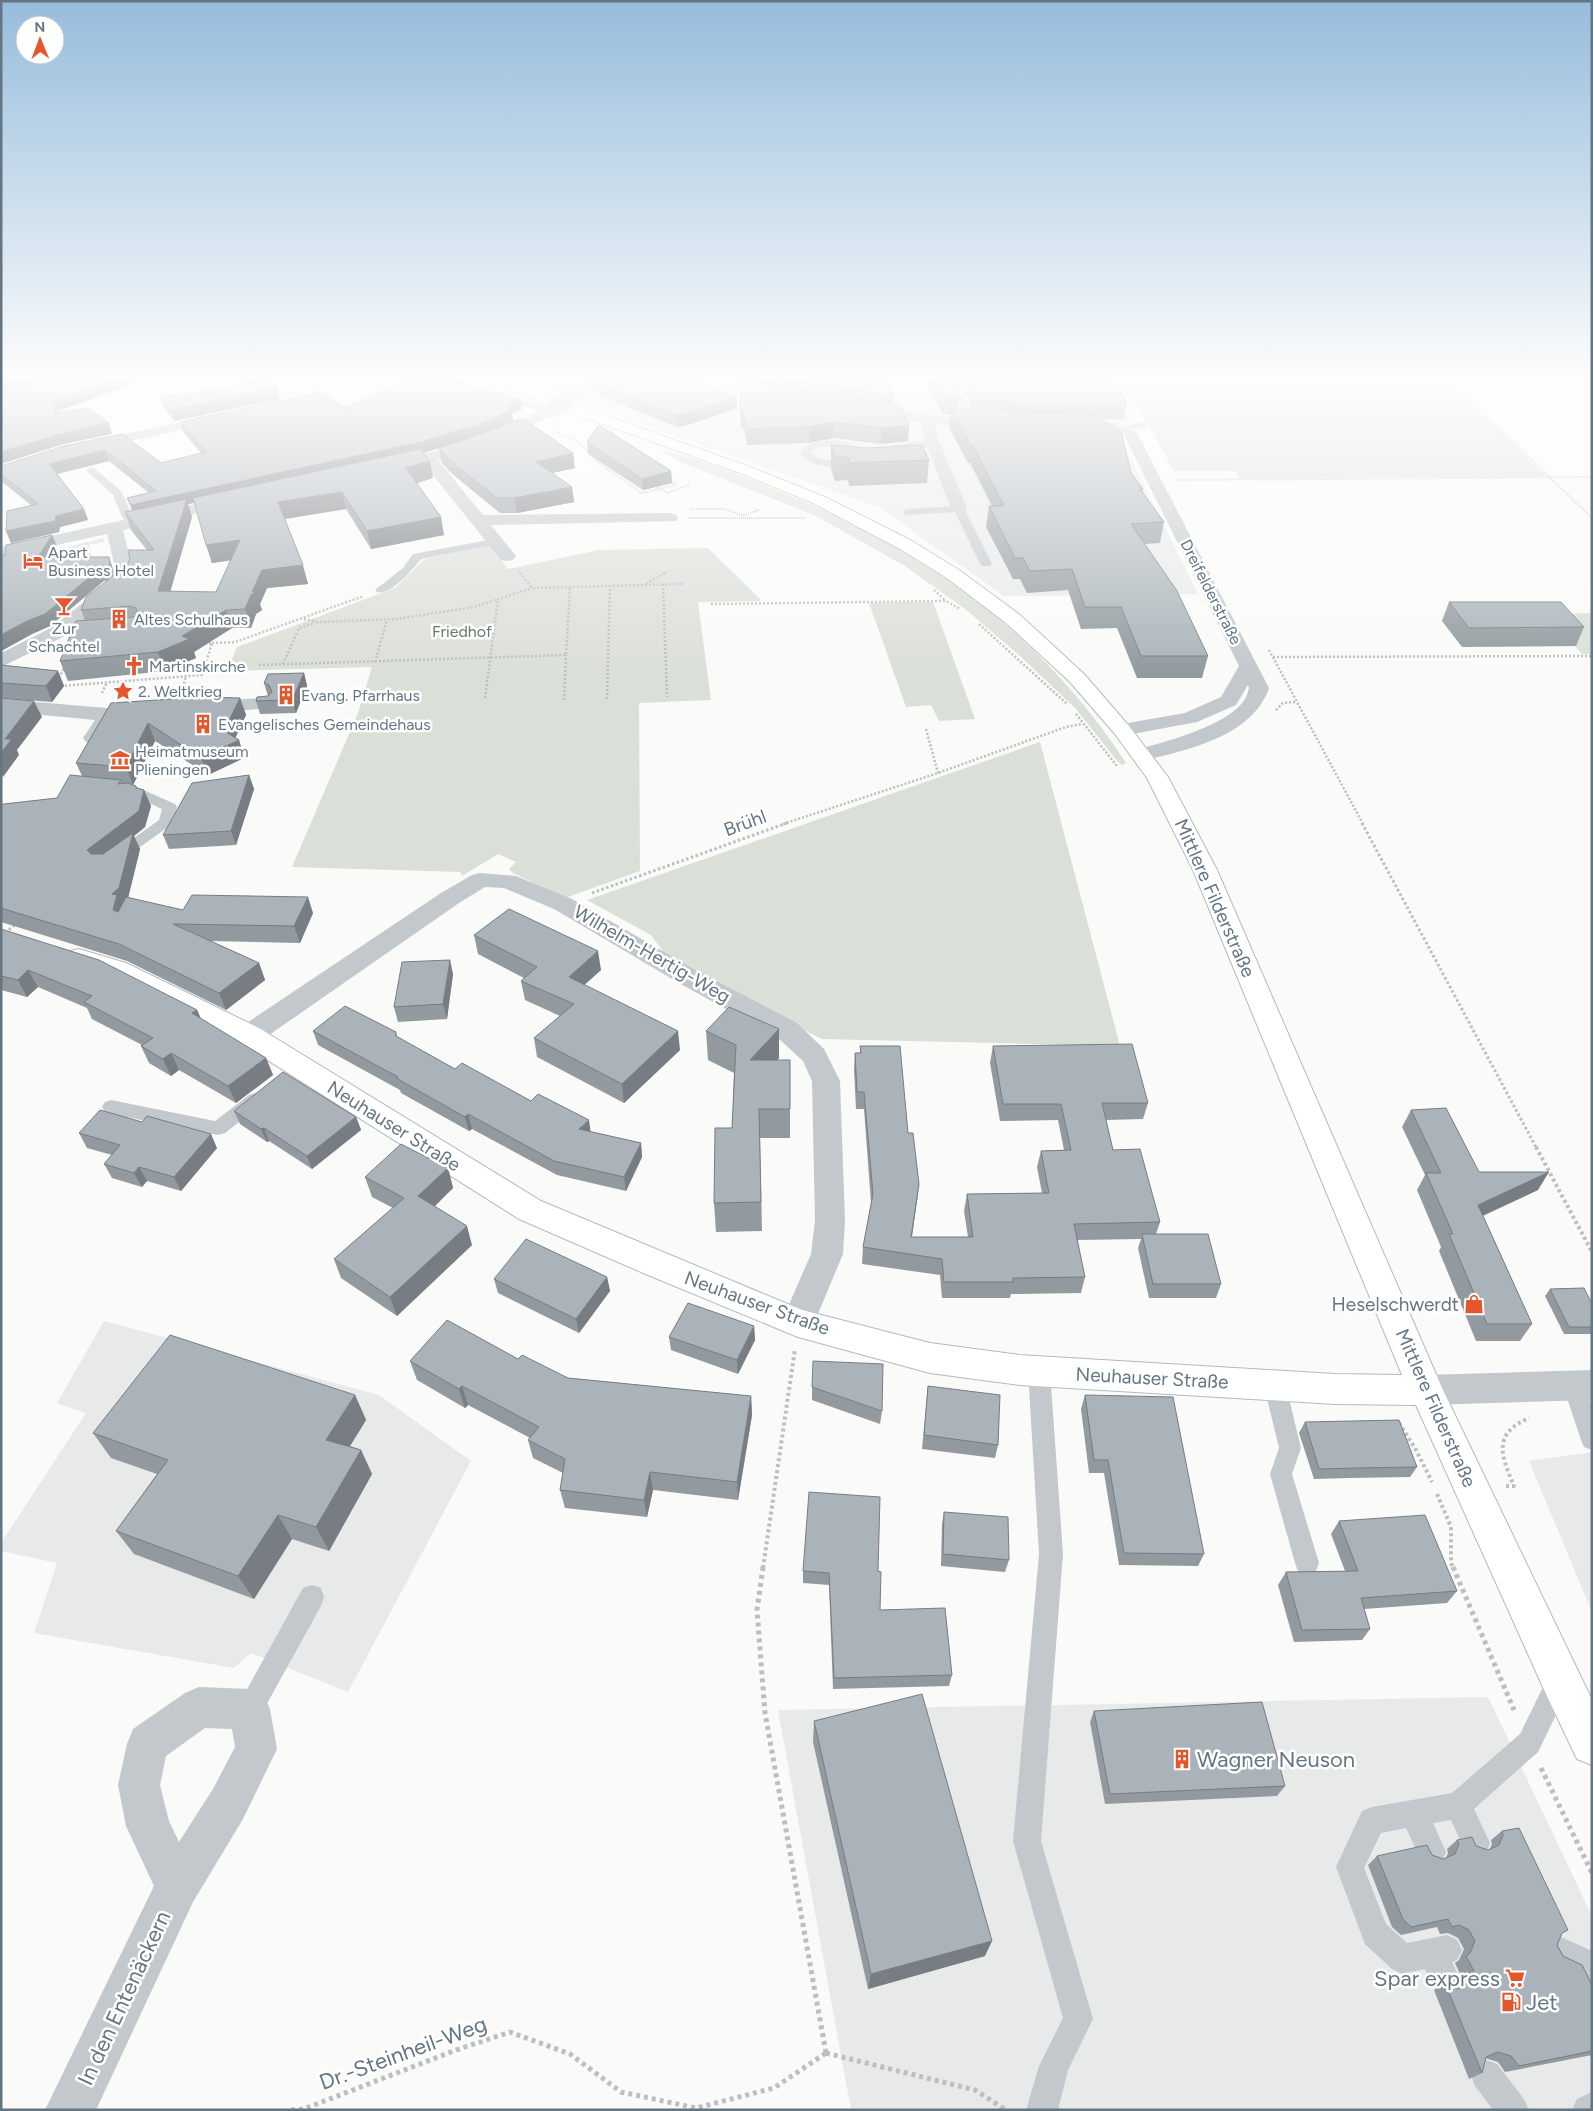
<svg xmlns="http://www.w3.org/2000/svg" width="1593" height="2111" font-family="Figtree,sans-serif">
<rect width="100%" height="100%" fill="#fafaf8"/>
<g fill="#e8e9e9">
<polygon points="631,380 1117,380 1136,418 1122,441 1198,594 1004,596 879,507 579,402"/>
<polygon points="104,1321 379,1395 471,1461 348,1692 251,1653 234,1668 34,1633 57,1563 1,1551 1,1543 86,1413 57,1403"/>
<polygon points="1592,1452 1592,1612 1529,1461"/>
<polygon points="1488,1697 1592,1916 1592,2110 851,2110 778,1710"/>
</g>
<g fill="#dadfd7">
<polygon points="1124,380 1446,380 1546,476 1240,478 1235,471 1174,471"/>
<path d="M660,450C707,460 751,479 795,498C831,513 868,527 901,547C989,601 1070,676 1126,763L1122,765L1118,762L1076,709L1020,656L969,612L905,566L816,516L685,464Z"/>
<polygon points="103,538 104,542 89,545 93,563 66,564 68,547"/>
<polygon points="490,545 508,569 599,550 708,548 762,601 698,602 711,700 639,703 640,871 565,898 513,873 509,869 516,862 498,854 462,876 460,872 292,867 358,713 372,667 227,671 237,647 395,588 425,559"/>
<polygon points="933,602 975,719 939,721 931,705 906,707 869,603"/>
<polygon points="1592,613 1592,654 1582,654 1546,614"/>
<polygon points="1040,742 1120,1046 822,1039 674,966 651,935 587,900"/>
</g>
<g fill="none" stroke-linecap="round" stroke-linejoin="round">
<defs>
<polygon id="secondary" points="486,380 506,380 753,468 827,498 912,541 959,570 1020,615 1084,674 1129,726 1168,777 1217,870 1442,1388 1592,1700 1592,1765 1577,1759 1546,1694 1416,1405 1335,1404 1019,1385 930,1373 798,1337 648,1275 519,1219 239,1042 108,975 70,963 66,957 70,951 79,949 126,963 259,1028 541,1201 802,1310 930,1343 1019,1355 1335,1374 1402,1375 1193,870 1147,778 1115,734 1070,682 1006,623 947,578 900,549 815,504 743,474 488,383"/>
</defs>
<use href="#secondary" stroke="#b3babf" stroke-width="2"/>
<g stroke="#bbbfc2" stroke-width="2" stroke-dasharray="1 1" stroke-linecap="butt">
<polyline points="1121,380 1136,408"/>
<polyline points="1449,380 1592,518"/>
<polyline points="556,431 581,444 597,462 642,493 676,485 670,481"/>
<polyline points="1177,480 1592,477"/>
<polyline points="657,487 667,493 689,485"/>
<polyline points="690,509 725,509 744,516 758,510 755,509"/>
<polyline points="689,518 805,518"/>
<polyline points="519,571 521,574"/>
<polyline points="663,574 668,571"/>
</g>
<g stroke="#bbbfc2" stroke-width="2.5" stroke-dasharray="2 2" stroke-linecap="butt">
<polyline points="520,573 532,588 683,584"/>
<polyline points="646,584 665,573"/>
<polyline points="663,584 667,697"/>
<polyline points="934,590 946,601"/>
<polyline points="711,604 946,601 960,609"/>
<polyline points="304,619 317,622 397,619 474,607 532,588"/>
<polyline points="979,624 1067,704"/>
<polyline points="212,643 235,642 364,596"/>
<polyline points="1269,650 1363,824"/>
<polyline points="1273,657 1592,656"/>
<polyline points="375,662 387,620"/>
<polyline points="283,664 299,628 315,623"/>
<polyline points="259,665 566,655 570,587"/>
<polyline points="59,678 65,666"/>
<polyline points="61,686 202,675 212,643 203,644"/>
<polyline points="102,693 107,682"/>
<polyline points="485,698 498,599"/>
<polyline points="180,699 186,676"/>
<polyline points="607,699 610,586"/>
<polyline points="564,700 566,655"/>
<polyline points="1276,710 1283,703 1295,702"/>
<polyline points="1076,714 1117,766"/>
<polyline points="926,729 938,773"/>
<polyline points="783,824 938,773 1066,727 1082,724"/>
</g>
<g stroke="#bbbfc2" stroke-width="3" stroke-dasharray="2.5 2.5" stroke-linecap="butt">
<polyline points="1362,823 1537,1149"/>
<polyline points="592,893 787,823"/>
<polyline points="5,933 16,924"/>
</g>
<g stroke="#bbbfc2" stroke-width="4" stroke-dasharray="3 3" stroke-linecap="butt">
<polyline points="1536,1147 1592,1252"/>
<polyline points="1399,1423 1416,1450 1432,1482"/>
<path d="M1506,1486H1514C1501,1455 1492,1434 1529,1418"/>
<polyline points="1437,1494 1451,1527 1451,1563 1453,1568"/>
<polyline points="763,1568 795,1349"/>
</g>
<g stroke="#bbbfc2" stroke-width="5" stroke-dasharray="4 4" stroke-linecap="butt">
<polyline points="763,1567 757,1610 765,1713 826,2053"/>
<polyline points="1453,1567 1514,1710"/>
<polyline points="1541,1768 1592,1873"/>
<polyline points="826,2053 975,2090 1006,2110"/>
<polyline points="291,2110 304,2109 456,2050 510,2032 570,2054 621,2092 696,2108 774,2088 826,2053"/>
</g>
<g fill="#c3c8cc" fill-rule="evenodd">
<polygon points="951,380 959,380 967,403 968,424 965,425 960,422 959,403"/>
<polygon points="498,393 553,408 555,410 550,413 495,398 494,396"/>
<polygon points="1144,421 1147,422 1147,426 1123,432 1118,429"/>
<path d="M833,440L849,443L858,450L859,455C845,471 814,470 800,454L802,449L812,443ZM833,446L843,447L850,454C838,462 821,462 810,453L817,448Z"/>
<path d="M916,441H934L939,444C927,453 907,441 894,453L901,460L896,463L884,454L893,445Z"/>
<polygon points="91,467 94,468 122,492 132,516 138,523 137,525 129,525 122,517 113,495 86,470"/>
<polygon points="959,506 964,509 992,564 990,566 982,566 980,564 955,512 907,515 902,512 907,509"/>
<path d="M494,539L498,540L499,542L498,544L421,559C413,569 391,596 377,592L375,590L403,568L413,554Z"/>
<polygon points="124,785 137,787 175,804 177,807 171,825 123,859 113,859 111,856 113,853 159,820 162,809 129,794 119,792 117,789 119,786"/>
<polygon points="255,1093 261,1095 264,1100 261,1105 225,1133 218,1135 111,1114 105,1112 102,1107 105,1102 111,1100 215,1121 249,1095"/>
<polygon points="1039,1362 1047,1364 1050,1371 1063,1554 1041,1841 1093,2019 1068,2070 1058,2110 1026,2110 1039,2066 1063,2018 1013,1841 1039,1554 1028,1371 1031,1364"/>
<polygon points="1275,1376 1283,1379 1286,1386 1301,1448 1292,1474 1319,1563 1316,1571 1307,1575 1298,1571 1295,1563 1270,1474 1279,1448 1264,1386 1267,1379"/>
<polygon points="1574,1376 1582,1379 1592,1406 1592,1450 1584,1447 1581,1440 1563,1386 1566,1379"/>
<polygon points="312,1585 321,1588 324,1597 321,1606 259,1718 250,1722 241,1718 237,1709 241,1700 303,1588"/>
<polygon points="1560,1667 1569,1671 1573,1680 1538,1752 1474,1809 1490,1843 1486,1853 1476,1857 1466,1853 1451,1820 1433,1823 1446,1852 1442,1862 1432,1866 1422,1862 1406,1828 1381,1833 1364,1868 1386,1924 1407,1943 1447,1935 1457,1940 1462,1950 1457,1960 1452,1962 1460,1979 1455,1989 1445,1994 1435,1989 1425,1969 1402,1974 1392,1969 1365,1944 1336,1867 1362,1811 1372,1807 1452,1793 1520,1734 1551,1671"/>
<polygon points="1561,1937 1592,1951 1592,1981 1551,1962 1546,1952 1551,1942"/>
<polygon points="1486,2060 1497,2064 1524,2099 1529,2110 1493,2110 1475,2086 1471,2075 1475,2064"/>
<polygon points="1592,2092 1592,2110 1572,2110 1577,2099"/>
</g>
<g fill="#c3c8cc" fill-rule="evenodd">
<polygon points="544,380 564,380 586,387 603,380 622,380 620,383 569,403 562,399 573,392 546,383"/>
<polygon points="708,380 729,380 783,394 785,397 778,401 710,383"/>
<path d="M552,405L557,406L559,409L557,412C519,434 480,449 438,460L483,515L670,513L676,515L678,518L676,521L491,525L516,556L513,560L507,561L501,560L424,464L391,472L386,470L383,467L386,464L469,442L509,426Z"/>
<polygon points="868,406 927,415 992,421 994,424 992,427 987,428 935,424 938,438 967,509 965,512 953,512 951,509 924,438 920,422 863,413 861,410 863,407"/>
<polygon points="218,414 223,415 225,418 223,421 92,449 87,448 85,445 87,442 92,441"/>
<path d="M1077,422L1112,423L1136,431L1269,688C1252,737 1187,750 1142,761L1134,760L1131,755L1134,750C1163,743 1230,725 1245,699C1247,696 1248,691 1249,688L1248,685L1236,705L1197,722L1122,736L1115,734L1112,730L1115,726L1122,724L1185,713L1221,697L1239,666L1125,437L1112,431L1072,429L1070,426L1072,423Z"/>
<polygon points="232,496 238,498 240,501 238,504 123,530 135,578 132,582 65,636 1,667 1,653 51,628 117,576 107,534 1,557 1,547"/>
<polygon points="265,698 272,700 275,704 272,708 205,713 198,711 195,707 198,703 205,701"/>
<polygon points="1,699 118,709 121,713 100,742 93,744 86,742 83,738 95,720 1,711"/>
<polygon points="480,873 516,876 572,899 697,971 797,1023 824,1049 840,1081 845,1221 843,1254 810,1333 798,1337 786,1333 781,1323 811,1254 815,1221 812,1081 803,1061 777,1037 679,983 554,909 504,888 485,887 459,903 259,1042 249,1044 239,1042 235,1035 239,1028 441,893 472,875"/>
<polygon points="1592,1370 1592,1400 1426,1405 1414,1401 1409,1390 1414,1379 1426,1375"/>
<path d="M199,1687L250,1689L264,1695L270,1709L277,1749L243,1819L193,1902L96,2110H45L154,1886L126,1826L118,1785L127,1744L133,1729L185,1693ZM205,1728L232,1729L235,1747L213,1789L179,1842L169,1821L160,1785L166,1756Z"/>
</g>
<use href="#secondary" fill="#fff" fill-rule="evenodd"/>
<polyline stroke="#c3c8cc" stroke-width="16" points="552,409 569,399"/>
</g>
<g fill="#929a9f" fill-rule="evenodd">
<polygon points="570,380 598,380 586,385"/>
<polygon points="741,380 887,380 894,396 894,404 909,425 908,441 881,444 833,438 809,443 747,445 744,429 741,428 740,412"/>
<polygon points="929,380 956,380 959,399 958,409 969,409 969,402 960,380 1114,380 1127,403 1124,419 1101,419 1131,473 1143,489 1142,492 1164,522 1160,543 1144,544 1208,656 1202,678 1137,678 1117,628 1081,629 1068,590 1027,593 1020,579 1013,579 986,527 989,506 992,506 970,463 968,463 949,427 950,415 943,414 928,386"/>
<polygon points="595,382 737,396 737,408 685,426 677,427 596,394"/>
<polygon points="277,388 280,399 174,421 164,408 161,397"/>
<path d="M345,408L522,409L512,414L513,421L500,427L575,468L552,473L572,487L574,502L517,513H500L451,473L441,462L439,448L423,453L433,478L417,483L444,535L371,549L346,509L285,519L308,584L267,588L260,604L262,610L256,614L251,628H232L194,652L196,658L165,671L68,681L60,661L85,621L81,610L106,581L105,580L50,626L32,634L1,651V556L5,555L52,535L57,547L50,557L113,569L115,574L147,550L131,530L125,512L132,511L127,498L149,493L109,461L56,474L84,509L88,520L60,527L59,532L11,543L6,531L31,505L1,481V466L122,434L161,463L201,453L183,432L180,422ZM194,503L212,563L231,560L216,592L170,591L192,517L188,504Z"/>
<polygon points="587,442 671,471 672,483 643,490 588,454"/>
<polygon points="831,445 929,460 927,483 849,486 848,480 835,481 831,468"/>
<polygon points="1449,602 1584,627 1576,646 1462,647 1442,621"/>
<polygon points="1,665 58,671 64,686 52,702 1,698"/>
<polygon points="304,673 307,686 296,713 260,714 256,701 268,696 264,683"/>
<polygon points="240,698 246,715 235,738 239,740 244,758 208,775 155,741 133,785 137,788 144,790 151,806 145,827 134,836 140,849 128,898 183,910 313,913 300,943 211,941 259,963 265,980 226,1010 127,961 1,922 1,805 57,798 82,776 76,763 111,703"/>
<polygon points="249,775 254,789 236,845 169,849 163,835"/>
<polygon points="1,929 197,1010 201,1019 266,1058 273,1075 236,1103 179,1070 171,1076 149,1063 141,1046 142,1045 92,1019 87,1008 38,987 27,997 1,990"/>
<polygon points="474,935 601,970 584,985 680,1050 624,1103 537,1057 534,1038 560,1016 525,1000 521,981 524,978 478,954"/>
<polygon points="453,974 447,1019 398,1022 394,1007"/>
<polygon points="779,1029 779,1058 777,1060 790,1060 790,1138 760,1138 762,1231 716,1232 714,1203 732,1128 734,1073 708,1060 706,1031"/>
<polygon points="313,1031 396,1032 397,1037 455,1069 531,1101 591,1132 641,1143 642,1157 626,1191 557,1175 472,1129 469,1131 401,1093 400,1090 318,1045"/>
<polygon points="860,1046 908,1133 919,1184 912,1237 968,1237 964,1211 967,1194 1042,1193 1037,1167 1041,1151 1064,1150 1058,1120 1000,1121 990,1063 993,1046 1148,1103 1143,1119 1106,1120 1113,1150 1160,1222 1156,1234 1221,1284 1216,1298 1149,1298 1138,1248 1141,1239 1077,1240 1085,1277 1081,1293 1011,1294 1010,1298 942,1298 940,1275 862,1264 863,1247 871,1203 864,1109 856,1109 854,1070 855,1053 860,1053"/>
<polygon points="1411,1110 1479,1172 1538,1190 1483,1216 1532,1324 1520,1341 1476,1341 1439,1251 1441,1247 1417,1190 1425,1175 1402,1127"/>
<polygon points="234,1111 356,1117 361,1130 312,1169 269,1141 267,1142 240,1124"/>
<polygon points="79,1133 217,1148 181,1191 147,1181 142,1187 112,1178 104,1164 112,1155 87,1148"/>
<polygon points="448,1168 453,1188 434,1206 472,1245 397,1316 341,1278 334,1259 393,1208 372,1197 365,1177"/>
<polygon points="607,1277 610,1291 579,1333 498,1293 494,1279"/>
<polygon points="1550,1289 1592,1304 1592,1334 1564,1334 1545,1296"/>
<polygon points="754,1326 755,1340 738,1374 671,1350 669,1337"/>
<polygon points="518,1359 568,1378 751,1396 752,1415 738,1500 653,1490 647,1517 565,1508 560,1490 563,1473 533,1458 528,1440 530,1438 468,1405 465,1408 417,1380 410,1361"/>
<polygon points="928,1386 998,1445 995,1458 922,1449"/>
<polygon points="812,1387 882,1411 880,1424 812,1400"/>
<polygon points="355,1395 366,1420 350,1446 361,1450 372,1474 329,1551 292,1539 254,1599 134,1554 116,1531 157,1474 111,1458 93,1433"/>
<polygon points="1085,1395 1204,1554 1198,1566 1119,1565 1104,1473 1089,1473 1081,1409"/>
<polygon points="1305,1422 1417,1467 1410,1477 1350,1478 1314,1479 1299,1433"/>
<polygon points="944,1512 1009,1560 1005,1572 941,1566 942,1524"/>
<polygon points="1339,1521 1457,1591 1447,1603 1364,1609 1370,1629 1362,1640 1294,1642 1278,1585 1286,1572 1345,1571 1331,1534"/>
<polygon points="803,1571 878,1571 880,1610 952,1675 949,1686 833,1689 829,1585 803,1583"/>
<polygon points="1094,1711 1285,1786 1277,1796 1105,1804 1090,1722"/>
<polygon points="814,1721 985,1956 868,1989 813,1742"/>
<polygon points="1502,1831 1562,1933 1557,1945 1563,1956 1592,1985 1592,2055 1505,2072 1498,2062 1485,2058 1482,2073 1469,2079 1434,1990 1445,1983 1457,1989 1462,1978 1455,1963 1459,1960 1464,1949 1458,1938 1448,1933 1440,1934 1437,1927 1401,1935 1392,1927 1368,1865 1377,1856 1432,1855 1443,1859 1446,1858 1448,1853 1447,1849 1457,1840 1488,1850 1490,1849 1492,1844 1491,1840"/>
</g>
<g fill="#777d82">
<polygon points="3,380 41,380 1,392 1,381"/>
<polygon points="113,380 144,380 56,412 59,423 55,413 52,402"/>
<polygon points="585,380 598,380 586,385"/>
<polygon points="277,388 280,399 174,421 171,410"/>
<polygon points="737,396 737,408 685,426 677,427 676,415"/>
<polygon points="520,399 522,409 512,414 513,421 485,433 424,453 188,504 192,517 165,610 158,591 185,505 135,516 131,505 506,406"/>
<polygon points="833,422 833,438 809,443 809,427"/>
<polygon points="109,423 112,434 64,444 1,464 1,452 60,434"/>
<polygon points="909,425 908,441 881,444 881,428"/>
<polygon points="105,450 109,461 53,475 49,464"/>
<polygon points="573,453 575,468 538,476 536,462"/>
<polygon points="430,461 433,478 410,485 406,468"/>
<polygon points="671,471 672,483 643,490 642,479"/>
<polygon points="572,487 574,502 517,513 514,498"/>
<polygon points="342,492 346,509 283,519 278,502"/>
<polygon points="84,509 88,520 60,527 59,532 11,543 6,531 56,516"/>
<polygon points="441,517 444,535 371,549 367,531"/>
<polygon points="52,535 57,547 43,569 38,557"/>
<polygon points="240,540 246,558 212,563 206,545"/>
<polygon points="109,557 115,575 106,582 105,580 50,626 32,634 1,651 1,635"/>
<polygon points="303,565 308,584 267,588 260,604 262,610 256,614 251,628 245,609 262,570"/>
<polygon points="226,610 232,628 194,652 196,658 165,671 158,652 182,636"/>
<polygon points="58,671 64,686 52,702 46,686"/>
<polygon points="304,673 307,686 296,713 292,700"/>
<polygon points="240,698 246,715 233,743 239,740 244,758 208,775 201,758 224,731"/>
<polygon points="34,701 42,717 17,750 19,755 3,777 1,772 1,753 5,739"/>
<polygon points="148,723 155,741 133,785 126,767"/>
<polygon points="249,775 254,789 236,845 231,831"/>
<polygon points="136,786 142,800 144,790 151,806 145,827 134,836 140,849 121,927 113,910 112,894 94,866 87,850 136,788"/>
<polygon points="308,897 313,913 300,943 294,926"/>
<polygon points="598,951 601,970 572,996 569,977"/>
<polygon points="450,960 453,974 447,1019 443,1004"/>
<polygon points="259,963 265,980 226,1010 219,993"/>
<polygon points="28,970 38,987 27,997 18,980"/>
<polygon points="197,1010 204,1026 192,1013"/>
<polygon points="779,1029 779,1058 751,1089 750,1060"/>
<polygon points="678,1031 680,1050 624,1103 622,1084"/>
<polygon points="171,1053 179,1070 171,1076 163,1059"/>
<polygon points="266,1058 273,1075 236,1103 228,1086"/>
<polygon points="468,1114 472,1129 469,1131 465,1117"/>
<polygon points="356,1117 361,1130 312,1169 307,1156"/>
<polygon points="589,1120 591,1135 579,1129"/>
<polygon points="264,1128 269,1141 267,1142 261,1129"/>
<polygon points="211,1134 217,1148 181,1191 174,1177"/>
<polygon points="641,1143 642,1157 626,1191 624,1177"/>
<polygon points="139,1167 147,1181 142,1187 134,1173"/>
<polygon points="448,1168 453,1188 425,1216 418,1196"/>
<polygon points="1549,1172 1538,1190 1468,1222 1478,1205"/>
<polygon points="919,1184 917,1201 909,1254 911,1237"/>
<polygon points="467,1226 472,1245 397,1316 390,1297"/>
<polygon points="607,1277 610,1291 579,1333 576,1319"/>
<polygon points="754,1326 755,1340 738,1374 737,1360"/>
<polygon points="462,1386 468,1405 465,1408 459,1389"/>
<polygon points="355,1395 366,1420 339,1464 326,1440"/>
<polygon points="751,1396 752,1415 738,1500 737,1482"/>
<polygon points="361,1450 372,1474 329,1551 316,1527"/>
<polygon points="650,1472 653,1490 647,1517 644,1500"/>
<polygon points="278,1515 292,1539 254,1599 238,1576"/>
<polygon points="992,1941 985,1956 868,1989 871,1974"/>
</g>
<g fill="#aab3b9" stroke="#777d82">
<polygon points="45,380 113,380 52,402 55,413 88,408 109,423 60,434 1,452 1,392"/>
<polygon points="269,380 273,380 277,388 171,410 161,397 235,387 233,385"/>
<polygon points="408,380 450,380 520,399 506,406 511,410 484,423 421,442 131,505 127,498 156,491 105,450 49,464 84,509 56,516 55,521 6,531 7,511 38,504 1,474 1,466 64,446 122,434 161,463 206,452 180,422 312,394 318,390 345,408"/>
<polygon points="601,380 696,380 737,396 684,414 676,415 595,382"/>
<polygon points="741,380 748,380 814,393 900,405 909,425 881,428 833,422 809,427 747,429 743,413 740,412"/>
<polygon points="783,380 887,380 894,396"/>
<polygon points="934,380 956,380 958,387 959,399 944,398"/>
<polygon points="968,380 1114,380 1127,403 1071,403 1073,405 971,400 970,386"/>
<polygon points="951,408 1094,415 1121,432 1131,473 1143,489 1140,489 1164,522 1131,524 1177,591 1208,656 1141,656 1121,607 1085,607 1072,569 1030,571 1023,558 1015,558 989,506 1004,506 972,444 970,444"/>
<polygon points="520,419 525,420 573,453 536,462 572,487 514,498 497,498 448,459 439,448 482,434"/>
<polygon points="599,425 671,471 642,479 587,442"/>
<polygon points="831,445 868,448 922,445 929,460 850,463 848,457 835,458"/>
<polygon points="420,449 430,461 406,468 441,517 367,531 342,492 278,502 303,565 262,570 252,592 256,592 251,595 245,609 226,610 182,636 189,639 158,652 60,661 76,621 134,617 138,613 136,608 130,606 81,610 86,597 127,565 130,559 128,550 154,550 125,512 187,499 158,591 216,592 240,540 206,545 193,498"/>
<polygon points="52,535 38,557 109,557 110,564 102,570 103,566 45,614 27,621 1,635 1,556 5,555 6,545"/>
<polygon points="1449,602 1561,602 1584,627 1469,628"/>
<polygon points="1,665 58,671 46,686 1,683"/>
<polygon points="304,673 292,700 256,701 257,697 268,696 272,692 269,685 264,683 268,674"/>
<polygon points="203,697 240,698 224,731 239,740 201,758 148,723 126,767 76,763 111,703"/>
<polygon points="1,698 34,701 5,739 12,739 1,753"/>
<polygon points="70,775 121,780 118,784 128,783 136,786 136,788 144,790 139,811 87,850 91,854 103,854 133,833 119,888 112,894 117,895 113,910 118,912 126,897 183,910 192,895 308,897 294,926 173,924 259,963 219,993 119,944 1,908 1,805 4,804 57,798"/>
<polygon points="249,775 231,831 163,835 192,783"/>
<polygon points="509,909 598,951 569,977 678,1031 622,1084 534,1038 574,1004 521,981 537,967 474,935"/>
<polygon points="1,929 99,960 197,1010 192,1013 266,1058 228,1086 171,1053 163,1059 141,1046 153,1038 84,1002 92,996 28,970 18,980 1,976"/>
<polygon points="450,960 443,1004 394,1007 402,962"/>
<polygon points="345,1006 396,1032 396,1036 455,1069 462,1063 531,1101 538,1094 589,1120 579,1129 641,1143 624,1177 554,1161 468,1114 465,1117 396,1078 398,1077 313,1031"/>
<polygon points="729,1007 779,1029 750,1060 790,1060 790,1109 759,1109 761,1202 714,1203 715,1128 732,1128 736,1045 706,1031"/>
<polygon points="1132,1044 1148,1103 1102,1103 1113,1150 1140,1149 1160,1222 1074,1224 1085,1277 1013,1278 1013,1282 944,1282 942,1259 863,1247 873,1194 864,1092 857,1092 855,1053 861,1053 860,1046 900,1046 908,1133 913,1133 919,1184 911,1237 973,1237 967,1194 1049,1193 1041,1151 1071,1150 1061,1104 1003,1104 993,1046"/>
<polygon points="283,1072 356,1117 307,1156 264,1128 261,1129 234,1111"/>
<polygon points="1446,1108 1479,1172 1549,1172 1478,1205 1532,1324 1487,1324 1449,1234 1453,1234 1426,1173 1441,1173 1411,1110"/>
<polygon points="100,1110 142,1122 147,1116 211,1134 174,1177 139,1167 134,1173 104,1164 120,1145 79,1133"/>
<polygon points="401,1144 448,1168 418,1196 467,1226 390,1297 334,1259 404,1198 365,1177"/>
<polygon points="1142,1234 1208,1234 1221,1284 1153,1284"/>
<polygon points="526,1239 607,1277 576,1319 494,1279"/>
<polygon points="1584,1288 1592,1304 1592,1327 1569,1327 1550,1289"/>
<polygon points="688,1303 754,1326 737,1360 669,1337"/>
<polygon points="447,1320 518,1359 522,1355 568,1378 751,1396 737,1482 650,1472 644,1500 560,1490 565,1459 528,1440 539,1427 462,1386 459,1389 410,1361"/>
<polygon points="170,1335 355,1395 326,1440 361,1450 316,1527 278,1515 238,1576 116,1531 168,1460 93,1433"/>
<polygon points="813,1361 883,1364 882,1411 812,1387"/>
<polygon points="928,1386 1000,1395 998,1445 924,1435"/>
<polygon points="1085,1395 1173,1397 1204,1554 1124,1553 1108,1460 1094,1460"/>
<polygon points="1399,1420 1417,1467 1356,1468 1319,1469 1305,1422"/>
<polygon points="809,1492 880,1497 878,1571 881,1572 880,1610 945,1608 952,1675 834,1678 829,1573 803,1571"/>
<polygon points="944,1512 1008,1517 1009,1560 943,1554"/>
<polygon points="1425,1515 1457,1591 1361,1598 1370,1629 1302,1630 1286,1572 1358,1571 1339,1521"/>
<polygon points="922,1694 992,1941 871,1974 814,1721"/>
<polygon points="1262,1702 1285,1786 1110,1794 1094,1711"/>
<polygon points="1519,1828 1568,1930 1562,1933 1557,1945 1563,1956 1582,1965 1592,1985 1592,2051 1519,2066 1511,2056 1498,2052 1486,2057 1482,2073 1445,1983 1457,1989 1468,1983 1474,1971 1466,1956 1470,1953 1475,1941 1469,1930 1459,1925 1452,1927 1448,1919 1411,1927 1403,1919 1377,1856 1427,1845 1432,1855 1443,1859 1455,1854 1459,1844 1457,1840 1472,1837 1476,1846 1488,1850 1499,1845 1503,1835 1502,1831"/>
</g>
<linearGradient id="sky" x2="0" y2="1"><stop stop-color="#96bcdc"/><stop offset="0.56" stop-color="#fdfdfc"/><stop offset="1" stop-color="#fdfdfc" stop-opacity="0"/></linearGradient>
<rect width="1593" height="676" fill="url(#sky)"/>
<defs>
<symbol id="hotel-bare" viewBox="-9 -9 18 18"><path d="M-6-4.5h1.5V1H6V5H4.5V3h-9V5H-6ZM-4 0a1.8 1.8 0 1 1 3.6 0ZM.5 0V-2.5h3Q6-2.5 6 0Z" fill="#e4572e" stroke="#fff" stroke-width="2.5" paint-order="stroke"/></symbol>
<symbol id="bar-bare" viewBox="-9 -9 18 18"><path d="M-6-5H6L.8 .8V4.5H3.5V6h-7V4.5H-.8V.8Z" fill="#e4572e" stroke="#fff" stroke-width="2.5" paint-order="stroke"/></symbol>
<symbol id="building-bare" viewBox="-9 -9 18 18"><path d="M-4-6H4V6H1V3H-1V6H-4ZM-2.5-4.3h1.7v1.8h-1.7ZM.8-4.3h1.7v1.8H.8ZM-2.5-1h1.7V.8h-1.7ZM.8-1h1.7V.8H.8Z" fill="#e4572e" stroke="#fff" stroke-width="2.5" paint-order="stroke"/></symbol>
<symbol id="church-bare" viewBox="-9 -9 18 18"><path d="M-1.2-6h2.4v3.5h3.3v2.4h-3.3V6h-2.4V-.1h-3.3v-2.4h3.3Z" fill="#e4572e" stroke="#fff" stroke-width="2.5" paint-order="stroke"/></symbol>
<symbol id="sight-bare" viewBox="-9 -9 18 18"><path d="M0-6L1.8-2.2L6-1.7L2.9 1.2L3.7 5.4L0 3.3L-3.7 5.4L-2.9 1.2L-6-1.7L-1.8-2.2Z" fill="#e4572e" stroke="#fff" stroke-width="2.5" paint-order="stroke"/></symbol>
<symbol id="museum-bare" viewBox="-9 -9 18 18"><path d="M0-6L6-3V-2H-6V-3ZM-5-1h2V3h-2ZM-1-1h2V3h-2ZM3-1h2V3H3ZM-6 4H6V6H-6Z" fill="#e4572e" stroke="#fff" stroke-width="2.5" paint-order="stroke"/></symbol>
<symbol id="shop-bare" viewBox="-9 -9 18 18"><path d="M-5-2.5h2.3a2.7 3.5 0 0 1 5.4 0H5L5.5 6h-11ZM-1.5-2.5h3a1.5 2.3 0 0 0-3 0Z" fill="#e4572e" stroke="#fff" stroke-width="2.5" paint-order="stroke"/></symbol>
<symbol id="supermarket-bare" viewBox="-9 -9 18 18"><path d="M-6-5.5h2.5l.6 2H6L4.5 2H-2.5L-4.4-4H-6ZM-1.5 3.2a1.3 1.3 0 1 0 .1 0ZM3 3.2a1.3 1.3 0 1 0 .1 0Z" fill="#e4572e" stroke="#fff" stroke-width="2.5" paint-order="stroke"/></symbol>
<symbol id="fuel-bare" viewBox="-9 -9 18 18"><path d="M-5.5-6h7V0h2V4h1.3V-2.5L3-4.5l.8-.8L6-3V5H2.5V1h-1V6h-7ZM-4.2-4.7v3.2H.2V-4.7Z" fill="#e4572e" stroke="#fff" stroke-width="2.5" paint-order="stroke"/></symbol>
</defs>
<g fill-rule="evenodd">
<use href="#hotel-bare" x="19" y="547" width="28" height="28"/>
<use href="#bar-bare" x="50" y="592" width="28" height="28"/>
<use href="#building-bare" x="105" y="605" width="28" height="28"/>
<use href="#church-bare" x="120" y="652" width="28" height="28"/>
<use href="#sight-bare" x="109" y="677" width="28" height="28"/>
<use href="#building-bare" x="272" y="681" width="28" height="28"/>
<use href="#building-bare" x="189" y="710" width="28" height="28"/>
<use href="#museum-bare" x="106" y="746" width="28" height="28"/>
<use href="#shop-bare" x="1460" y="1290" width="28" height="28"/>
<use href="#building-bare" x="1168" y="1745" width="28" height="28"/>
<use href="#supermarket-bare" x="1501" y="1964" width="28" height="28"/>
<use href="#fuel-bare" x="1497" y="1988" width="28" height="28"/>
</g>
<g text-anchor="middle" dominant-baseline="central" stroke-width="5" stroke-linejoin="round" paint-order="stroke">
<g font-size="16" fill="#657683" stroke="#fff" text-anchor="start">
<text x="48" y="552">Apart<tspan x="48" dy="18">Business Hotel</tspan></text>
<text x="134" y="619">Altes Schulhaus</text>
<text x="64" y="628" text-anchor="middle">Zur<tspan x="64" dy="18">Schachtel</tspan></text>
<text x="149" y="666">Martinskirche</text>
<text x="138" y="691">2. Weltkrieg</text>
<text x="301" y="695">Evang. Pfarrhaus</text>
<text x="218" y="724">Evangelisches Gemeindehaus</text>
<text x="135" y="751">Heimatmuseum<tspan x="135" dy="18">Plieningen</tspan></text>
</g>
<g font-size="16" fill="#657683" stroke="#fff">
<text transform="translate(1211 592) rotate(63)">Dreifelderstraße</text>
</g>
<g font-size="16" fill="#687a64" stroke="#fff">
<text x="462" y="631">Friedhof</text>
</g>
<g font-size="19" fill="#657683" stroke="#fff">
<text transform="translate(745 823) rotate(-20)">Brühl</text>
<text transform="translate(1215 898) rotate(66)">Mittlere Filderstraße</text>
<text transform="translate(652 954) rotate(30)">Wilhelm-Hertig-Weg</text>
<text transform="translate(394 1126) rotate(32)">Neuhauser Straße</text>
<text transform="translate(757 1303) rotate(20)">Neuhauser Straße</text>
<text transform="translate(1152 1378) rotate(3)">Neuhauser Straße</text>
<text transform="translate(1436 1408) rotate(66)">Mittlere Filderstraße</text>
</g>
<g font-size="19" fill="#657683" stroke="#fff" text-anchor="end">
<text x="1459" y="1304">Heselschwerdt</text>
</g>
<g font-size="22" fill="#657683" stroke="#fff" text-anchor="start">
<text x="1197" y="1759">Wagner Neuson</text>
<text x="1500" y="1978" text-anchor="end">Spar express</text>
<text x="1526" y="2002">Jet</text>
</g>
<g font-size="22" fill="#657683" stroke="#fff">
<text transform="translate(124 1998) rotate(-65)">In den Entenäckern</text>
<text transform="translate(403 2053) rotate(-20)">Dr.-Steinheil-Weg</text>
</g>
</g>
<rect width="1593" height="2111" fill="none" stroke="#657683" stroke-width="5"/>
<g transform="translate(40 40) rotate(359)"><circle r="24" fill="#ffffff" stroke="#c1c8cd"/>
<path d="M0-4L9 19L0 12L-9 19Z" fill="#e4572e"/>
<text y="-8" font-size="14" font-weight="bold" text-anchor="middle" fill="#657683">N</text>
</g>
</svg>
